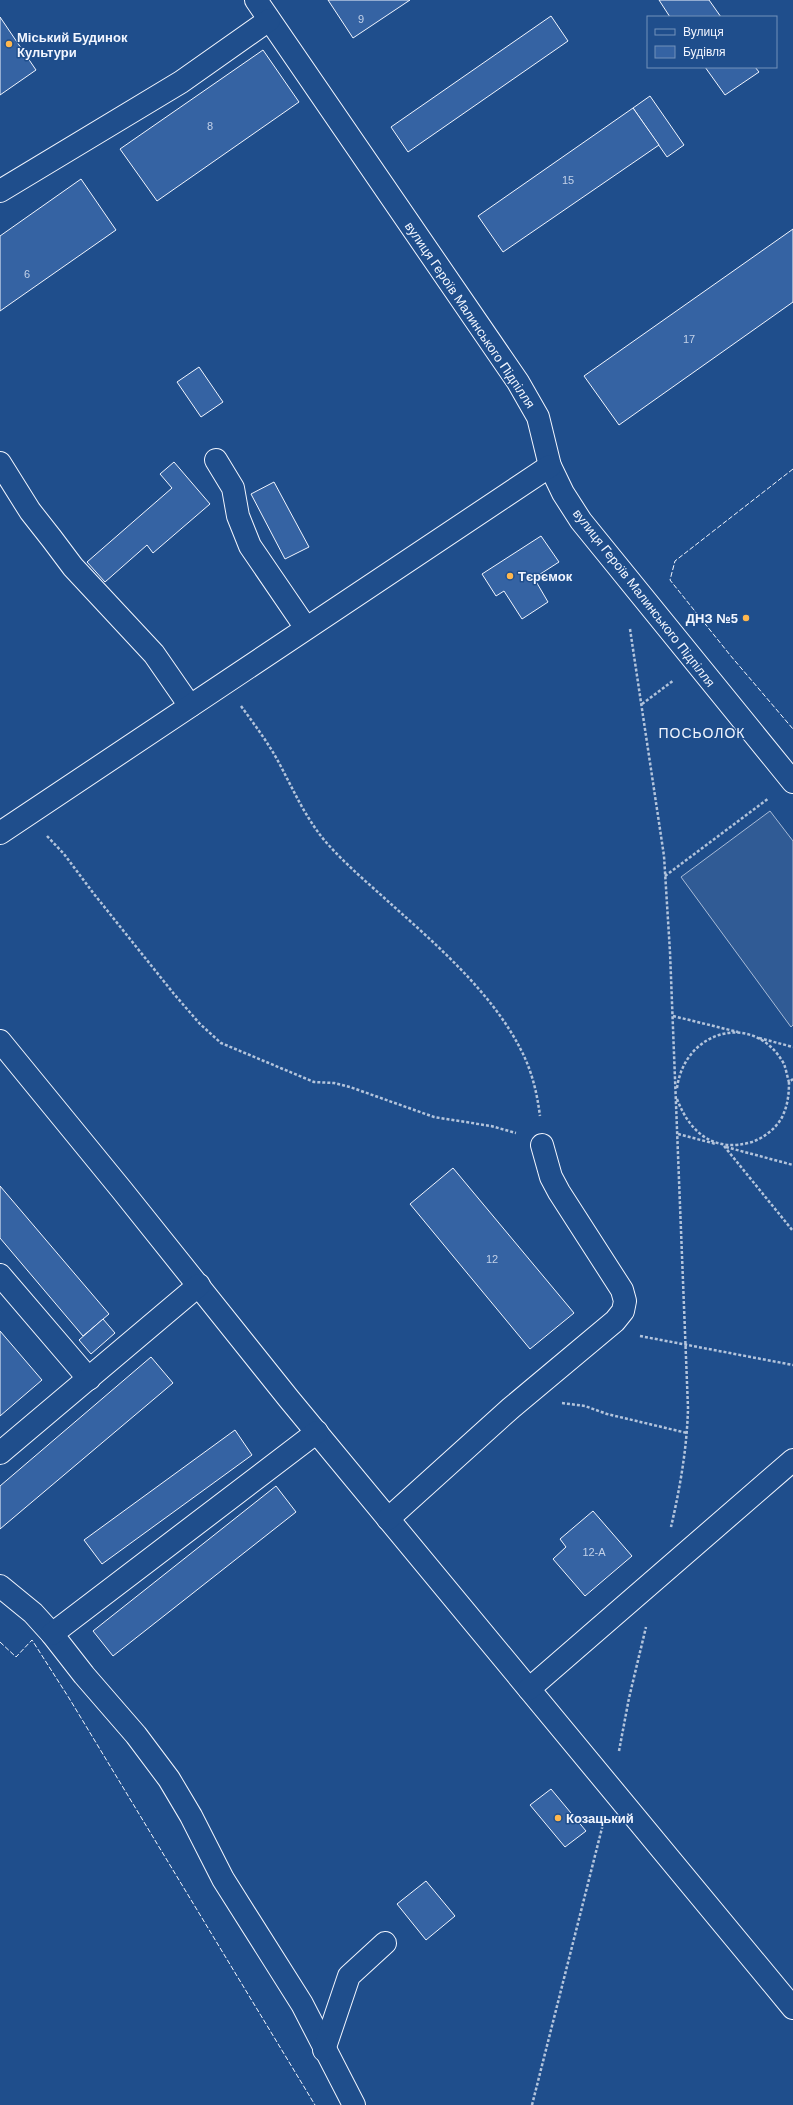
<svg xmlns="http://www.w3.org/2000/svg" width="793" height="2105" font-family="Helvetica,sans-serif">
<rect width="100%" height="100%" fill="#1f4e8c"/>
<polygon fill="#305b95" stroke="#a8bbd7" points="770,811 793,841 793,1025 791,1027 681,877"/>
<g fill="#3563a3" stroke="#f2f6ff">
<polygon points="328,0 410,0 353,38"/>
<polygon points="659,0 709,0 721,17 670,17"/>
<polygon points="551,16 568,41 408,152 391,127"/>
<polygon points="0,17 36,70 0,95"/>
<polygon points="263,50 299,102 157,201 120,149"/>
<polygon points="705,67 755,67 759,72 725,95"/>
<polygon points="650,96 684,145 667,157 633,108"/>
<polygon points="633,108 659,145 503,252 478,216"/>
<polygon points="81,179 116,230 0,311 0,236"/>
<polygon points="793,229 793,302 619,425 584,376"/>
<polygon points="199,367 223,402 201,417 177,382"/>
<polygon points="174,462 210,504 153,553 147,545 105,582 87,562 172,488 160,474"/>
<polygon points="274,482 309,547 285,559 251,494"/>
<polygon points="541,536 559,562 534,578 548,602 522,619 504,591 496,596 482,574"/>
<polygon points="453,1168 574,1313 530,1349 410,1204"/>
<polygon points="0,1186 109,1314 83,1336 0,1238"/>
<polygon points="103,1319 115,1333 91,1354 79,1340"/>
<polygon points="0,1331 42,1380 0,1416"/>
<polygon points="151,1357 173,1383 0,1529 0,1486"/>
<polygon points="235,1430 252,1455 102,1564 84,1540"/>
<polygon points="276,1486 296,1512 113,1656 93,1631"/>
<polygon points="593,1511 632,1556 585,1596 553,1559 566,1547 560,1539"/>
<polygon points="551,1789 586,1831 565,1847 530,1805"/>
<polygon points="426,1881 455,1916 426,1940 397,1904"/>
</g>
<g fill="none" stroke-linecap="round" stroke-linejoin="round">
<defs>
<g id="minor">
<polyline points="256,0 518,382 538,417 550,466 563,493 581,521 793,782"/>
<polyline points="0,191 181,82 269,20"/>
<polyline points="216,460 233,488 238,516 250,546 306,628"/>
<polyline points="0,463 30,511 52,539 73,567 154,654 190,706"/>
<polyline points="0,833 550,466"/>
<polyline points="0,1041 121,1189 289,1399 793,2008"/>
<polyline points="0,1275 89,1379"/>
<polyline points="0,1453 199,1285"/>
<polyline points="388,1519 511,1408 615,1321 623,1311 625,1301 622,1290 559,1192 551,1177 542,1145"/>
<polyline points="0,1586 33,1613 52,1634 84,1675 136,1735 169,1779 191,1816 223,1879 302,2004 354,2105"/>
<polyline points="52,1634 317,1432"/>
<polyline points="529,1689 793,1460"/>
<polyline points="324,2050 349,1976 385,1943"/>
</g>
</defs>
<use href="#minor" stroke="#f2f6ff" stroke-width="24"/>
<g stroke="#b3c4dc" stroke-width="2.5" stroke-dasharray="3 2" stroke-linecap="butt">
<path d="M630,629L664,856L670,952L688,1408C687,1448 680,1488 671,1527"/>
<polyline points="642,704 674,680"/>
<path d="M241,706C254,724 267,741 278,761C293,789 305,817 325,841C345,864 369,884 391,904C437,945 493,994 521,1050C532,1071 537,1093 540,1116"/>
<polyline points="47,836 64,854 94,894 174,994 200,1024 221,1043 314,1082 334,1083 350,1087 434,1117 491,1126 516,1133"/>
<polyline points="665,876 769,798"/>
<polyline points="673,1016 738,1032"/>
<polyline points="759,1038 793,1047"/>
<path d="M677,1088C685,1029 755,1011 784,1064C786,1069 787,1076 789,1082"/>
<path d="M677,1099C690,1133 714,1153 752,1142C764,1138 778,1127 783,1115C788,1104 789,1093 789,1082L793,1079"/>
<polyline points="678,1134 716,1144"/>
<polyline points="724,1146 793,1231"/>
<polyline points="726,1147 793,1165"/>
<polyline points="640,1336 793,1365"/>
<polyline points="562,1403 585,1406 607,1414 687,1433"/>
<polyline points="619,1751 629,1698 646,1627"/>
<polyline points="532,2105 603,1824"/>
</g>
<use href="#minor" stroke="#1f4e8c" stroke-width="22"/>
<g stroke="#f2f6ff" stroke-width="1" stroke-dasharray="5 2" stroke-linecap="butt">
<polyline points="793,469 675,561 670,580 730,655 793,729"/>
<polyline points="0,1642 16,1657 32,1640 69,1698 315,2105"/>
</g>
</g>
<g fill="#ffb74d" stroke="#1f4e8c" stroke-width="1.5">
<circle cx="9" cy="44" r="4"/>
<circle cx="510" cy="576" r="4"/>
<circle cx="746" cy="618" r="4"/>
<circle cx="558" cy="1818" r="4"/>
</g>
<g text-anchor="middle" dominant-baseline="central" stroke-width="3" stroke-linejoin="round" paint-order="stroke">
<g font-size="11" fill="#c3d1e8">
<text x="361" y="19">9</text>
<text x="210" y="126">8</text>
<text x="568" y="180">15</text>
<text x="27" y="274">6</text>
<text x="689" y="339">17</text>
<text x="492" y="1259">12</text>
<text x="594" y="1552">12-А</text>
</g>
<g font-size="13" font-weight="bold" fill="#f2f6ff" stroke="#1f4e8c" text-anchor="start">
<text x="17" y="37">Міський Будинок<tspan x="17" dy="15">Культури</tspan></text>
<text x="518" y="576">Тєрємок</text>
<text x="738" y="618" text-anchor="end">ДНЗ №5</text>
<text x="566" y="1818">Козацький</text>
</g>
<g font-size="13" fill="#f2f6ff" stroke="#1f4e8c">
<text transform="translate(470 315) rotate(56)">вулиця Героїв Малинського Підпілля</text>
<text transform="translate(644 598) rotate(52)">вулиця Героїв Малинського Підпілля</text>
</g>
<g font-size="14" letter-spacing="1" fill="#f2f6ff" stroke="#1f4e8c">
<text x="702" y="733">ПОСЬОЛОК</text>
</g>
</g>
<rect x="647" y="16" width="130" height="52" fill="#1f4e8c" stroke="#7391ba"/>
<rect x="655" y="29" width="20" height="6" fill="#1f4e8c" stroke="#7391ba"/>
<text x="683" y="36" font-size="12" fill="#f2f6ff">Вулиця</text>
<rect x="655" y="46" width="20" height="12" fill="#3563a3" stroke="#7391ba"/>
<text x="683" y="56" font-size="12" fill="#f2f6ff">Будівля</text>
</svg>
